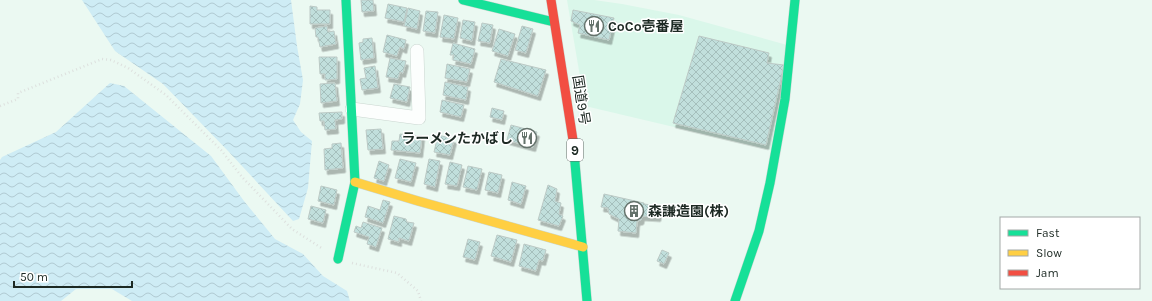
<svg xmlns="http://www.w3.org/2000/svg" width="1152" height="301" font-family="Karla,'Noto Sans JP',sans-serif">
<defs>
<pattern id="water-waves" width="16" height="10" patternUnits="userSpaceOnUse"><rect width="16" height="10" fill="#ceecf5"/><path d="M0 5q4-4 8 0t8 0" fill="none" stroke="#b0cad2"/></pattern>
<pattern id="building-cross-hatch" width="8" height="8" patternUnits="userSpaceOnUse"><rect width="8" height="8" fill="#c1dfdc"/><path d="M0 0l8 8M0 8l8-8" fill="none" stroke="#a5bfbc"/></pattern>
<filter id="shadow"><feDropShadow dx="2.5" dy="4.5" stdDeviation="0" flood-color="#0004"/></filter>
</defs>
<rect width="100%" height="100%" fill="#ebf9f2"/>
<polygon fill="#daf7ea" points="567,0 594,0 622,4 679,15 787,45 771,150 585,106"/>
<g fill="url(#water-waves)">
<polygon points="82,0 291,0 297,46 303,80 300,104 293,120 301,132 312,141 308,188 299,219 293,221 229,152 163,84 115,51"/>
<polygon points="110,83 124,86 211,156 244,201 275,239 303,254 323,276 347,291 350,301 132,301 112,289 76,289 61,301 0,301 0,160 2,157 56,132"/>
</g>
<g fill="url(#building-cross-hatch)" stroke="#bcc9c5" filter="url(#shadow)">
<polygon points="361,0 373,0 374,11 362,12"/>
<polygon points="388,4 407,8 404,22 385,18"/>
<polygon points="310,6 317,7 317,10 330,10 330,24 310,24"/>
<polygon points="408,8 420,11 417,29 404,26"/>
<polygon points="573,10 614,18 609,40 578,33 580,25 571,21"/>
<polygon points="426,11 438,12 435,33 423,31"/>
<polygon points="444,15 458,18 454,39 440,37"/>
<polygon points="463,20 475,22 472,41 460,38"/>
<polygon points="482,23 493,25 490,43 478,41"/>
<polygon points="327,26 328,32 334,31 336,44 320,47 318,37 316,37 315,28"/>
<polygon points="522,26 533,29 526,53 515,50"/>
<polygon points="499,29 515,34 508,56 492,51"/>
<polygon points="387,35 406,40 404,49 400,47 397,56 383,52"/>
<polygon points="699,36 769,53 767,63 784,65 766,145 673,123"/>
<polygon points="372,38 374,58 361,60 359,43 363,42 363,39"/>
<polygon points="453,43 475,49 471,64 453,60 454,55 450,55"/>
<polygon points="319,57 337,57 337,79 325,80 325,74 320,74"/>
<polygon points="390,58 406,61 403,73 400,72 398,79 386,77"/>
<polygon points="501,59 546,70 538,96 494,82"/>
<polygon points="447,64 470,69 467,82 445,78"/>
<polygon points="375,66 378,88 362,90 360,79 366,78 364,68"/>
<polygon points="445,82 468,87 466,100 443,95"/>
<polygon points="335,83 337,101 321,103 320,84"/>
<polygon points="394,84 410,87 407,102 390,98"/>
<polygon points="442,100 464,105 461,117 440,112"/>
<polygon points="492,108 504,111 502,120 490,117"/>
<polygon points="342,112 342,119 335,120 336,129 325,130 324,121 320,121 319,113"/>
<polygon points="511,125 537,132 533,147 507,140"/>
<polygon points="381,129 383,149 368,150 366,130"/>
<polygon points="400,134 422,136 420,153 391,150 392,141 399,141"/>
<polygon points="438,135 454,139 450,155 434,152"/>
<polygon points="341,143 343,168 325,170 324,149 332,148 332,144"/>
<polygon points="400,159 416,163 411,182 395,178"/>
<polygon points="429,159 440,161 435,187 424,184"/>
<polygon points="379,161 389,165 384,181 374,178"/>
<polygon points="450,162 462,165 457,186 445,184"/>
<polygon points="468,166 482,169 477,190 463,187"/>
<polygon points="489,172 502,175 498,193 485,190"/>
<polygon points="512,182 526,186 521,204 508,200"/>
<polygon points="548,185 557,189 555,201 561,203 559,214 563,216 559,226 538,220"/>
<polygon points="321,186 337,190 334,205 318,201"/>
<polygon points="604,194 644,203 644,204 660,206 658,217 642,216 641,220 637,221 636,233 618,231 619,219 609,214 608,208 601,207"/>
<polygon points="383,200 390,202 383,223 365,217 368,206 380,210"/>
<polygon points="311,206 326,210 323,223 308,219"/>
<polygon points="394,216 406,219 407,222 414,223 409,241 399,238 399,242 388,239"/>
<polygon points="363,222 382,228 376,247 367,244 369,237 354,232 356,226 361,228"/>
<polygon points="497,235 517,240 511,262 491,256"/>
<polygon points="468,239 480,242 475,260 463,257"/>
<polygon points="524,244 546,250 543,261 539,260 536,271 519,266"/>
<polygon points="662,250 669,253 664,264 657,261"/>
</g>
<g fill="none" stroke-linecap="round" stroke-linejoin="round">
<defs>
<polyline id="street" points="352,109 419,118 417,51"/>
<g id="fast">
<polyline points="463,0 554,22"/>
<polyline points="573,140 587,301"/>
<polyline points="338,259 355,182 346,0"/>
<polyline points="735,301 759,231 770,183 785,99 795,0"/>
</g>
<polyline id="slow" points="355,182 418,201 583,247"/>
<polyline id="jam" points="551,0 573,140"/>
</defs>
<use href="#street" stroke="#cad6d0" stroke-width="14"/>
<use href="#fast" stroke="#cad6d0" stroke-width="10"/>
<use href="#slow" stroke="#cad6d0" stroke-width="10"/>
<use href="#jam" stroke="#cad6d0" stroke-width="10"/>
<g stroke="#dde0de" stroke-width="2.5" stroke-dasharray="1 3" stroke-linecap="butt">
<polyline points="0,106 18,99 18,93 102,59 111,60 128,68 166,95 221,150 242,177 292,229 323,249"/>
<polyline points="352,263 397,273 418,291 421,301"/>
</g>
<use href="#street" stroke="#fcfefd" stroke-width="13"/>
<use href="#fast" stroke="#16e098" stroke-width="9"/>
<use href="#slow" stroke="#ffcf43" stroke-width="9"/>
<use href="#jam" stroke="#f24e42" stroke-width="9"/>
</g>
<defs>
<symbol id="restaurant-ring" viewBox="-11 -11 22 22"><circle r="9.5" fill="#fff" stroke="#64726b" stroke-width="1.5"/><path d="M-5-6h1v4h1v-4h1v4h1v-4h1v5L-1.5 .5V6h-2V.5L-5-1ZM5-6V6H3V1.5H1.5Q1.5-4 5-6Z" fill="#64726b"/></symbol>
<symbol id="building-ring" viewBox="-11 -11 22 22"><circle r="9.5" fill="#fff" stroke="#64726b" stroke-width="1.5"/><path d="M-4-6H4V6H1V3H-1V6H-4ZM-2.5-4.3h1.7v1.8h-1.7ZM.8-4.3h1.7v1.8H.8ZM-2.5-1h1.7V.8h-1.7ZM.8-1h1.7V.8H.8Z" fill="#64726b"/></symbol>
</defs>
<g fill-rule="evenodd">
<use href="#restaurant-ring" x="583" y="15" width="22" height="22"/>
<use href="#restaurant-ring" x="516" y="127" width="22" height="22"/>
<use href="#building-ring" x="623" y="200" width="22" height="22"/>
</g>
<g text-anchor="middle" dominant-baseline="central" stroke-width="3" stroke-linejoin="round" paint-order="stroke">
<rect fill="#fff" stroke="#606965" stroke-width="1" x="567" y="139" width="16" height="22" rx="3"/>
<g font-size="13" font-weight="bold" fill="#1c2923">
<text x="575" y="150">9</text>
</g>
<g font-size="14" font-weight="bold" fill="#1c2923" stroke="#fff" text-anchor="start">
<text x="608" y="26">CoCo壱番屋</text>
<text x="513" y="138" text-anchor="end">ラーメンたかばし</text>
<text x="648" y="211">森謙造園(株)</text>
</g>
<g font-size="14" fill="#1c2923" stroke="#fff">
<text transform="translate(581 100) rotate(81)">国道9号</text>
</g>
</g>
<rect x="1000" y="217" width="140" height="72" fill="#ffffff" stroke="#a4a9a7"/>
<rect x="1008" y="230" width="20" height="6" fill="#16e098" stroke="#a4a9a7"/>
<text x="1036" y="237" font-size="12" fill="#1c2923">Fast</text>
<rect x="1008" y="250" width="20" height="6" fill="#ffcf43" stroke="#a4a9a7"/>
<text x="1036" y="257" font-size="12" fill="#1c2923">Slow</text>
<rect x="1008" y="270" width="20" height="6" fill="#f24e42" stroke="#a4a9a7"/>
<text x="1036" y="277" font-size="12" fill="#1c2923">Jam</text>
<path d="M14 281v6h118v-6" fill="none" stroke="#1c2923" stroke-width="2"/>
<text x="20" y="281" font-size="12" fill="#1c2923" stroke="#ffffff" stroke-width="3" paint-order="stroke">50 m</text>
</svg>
